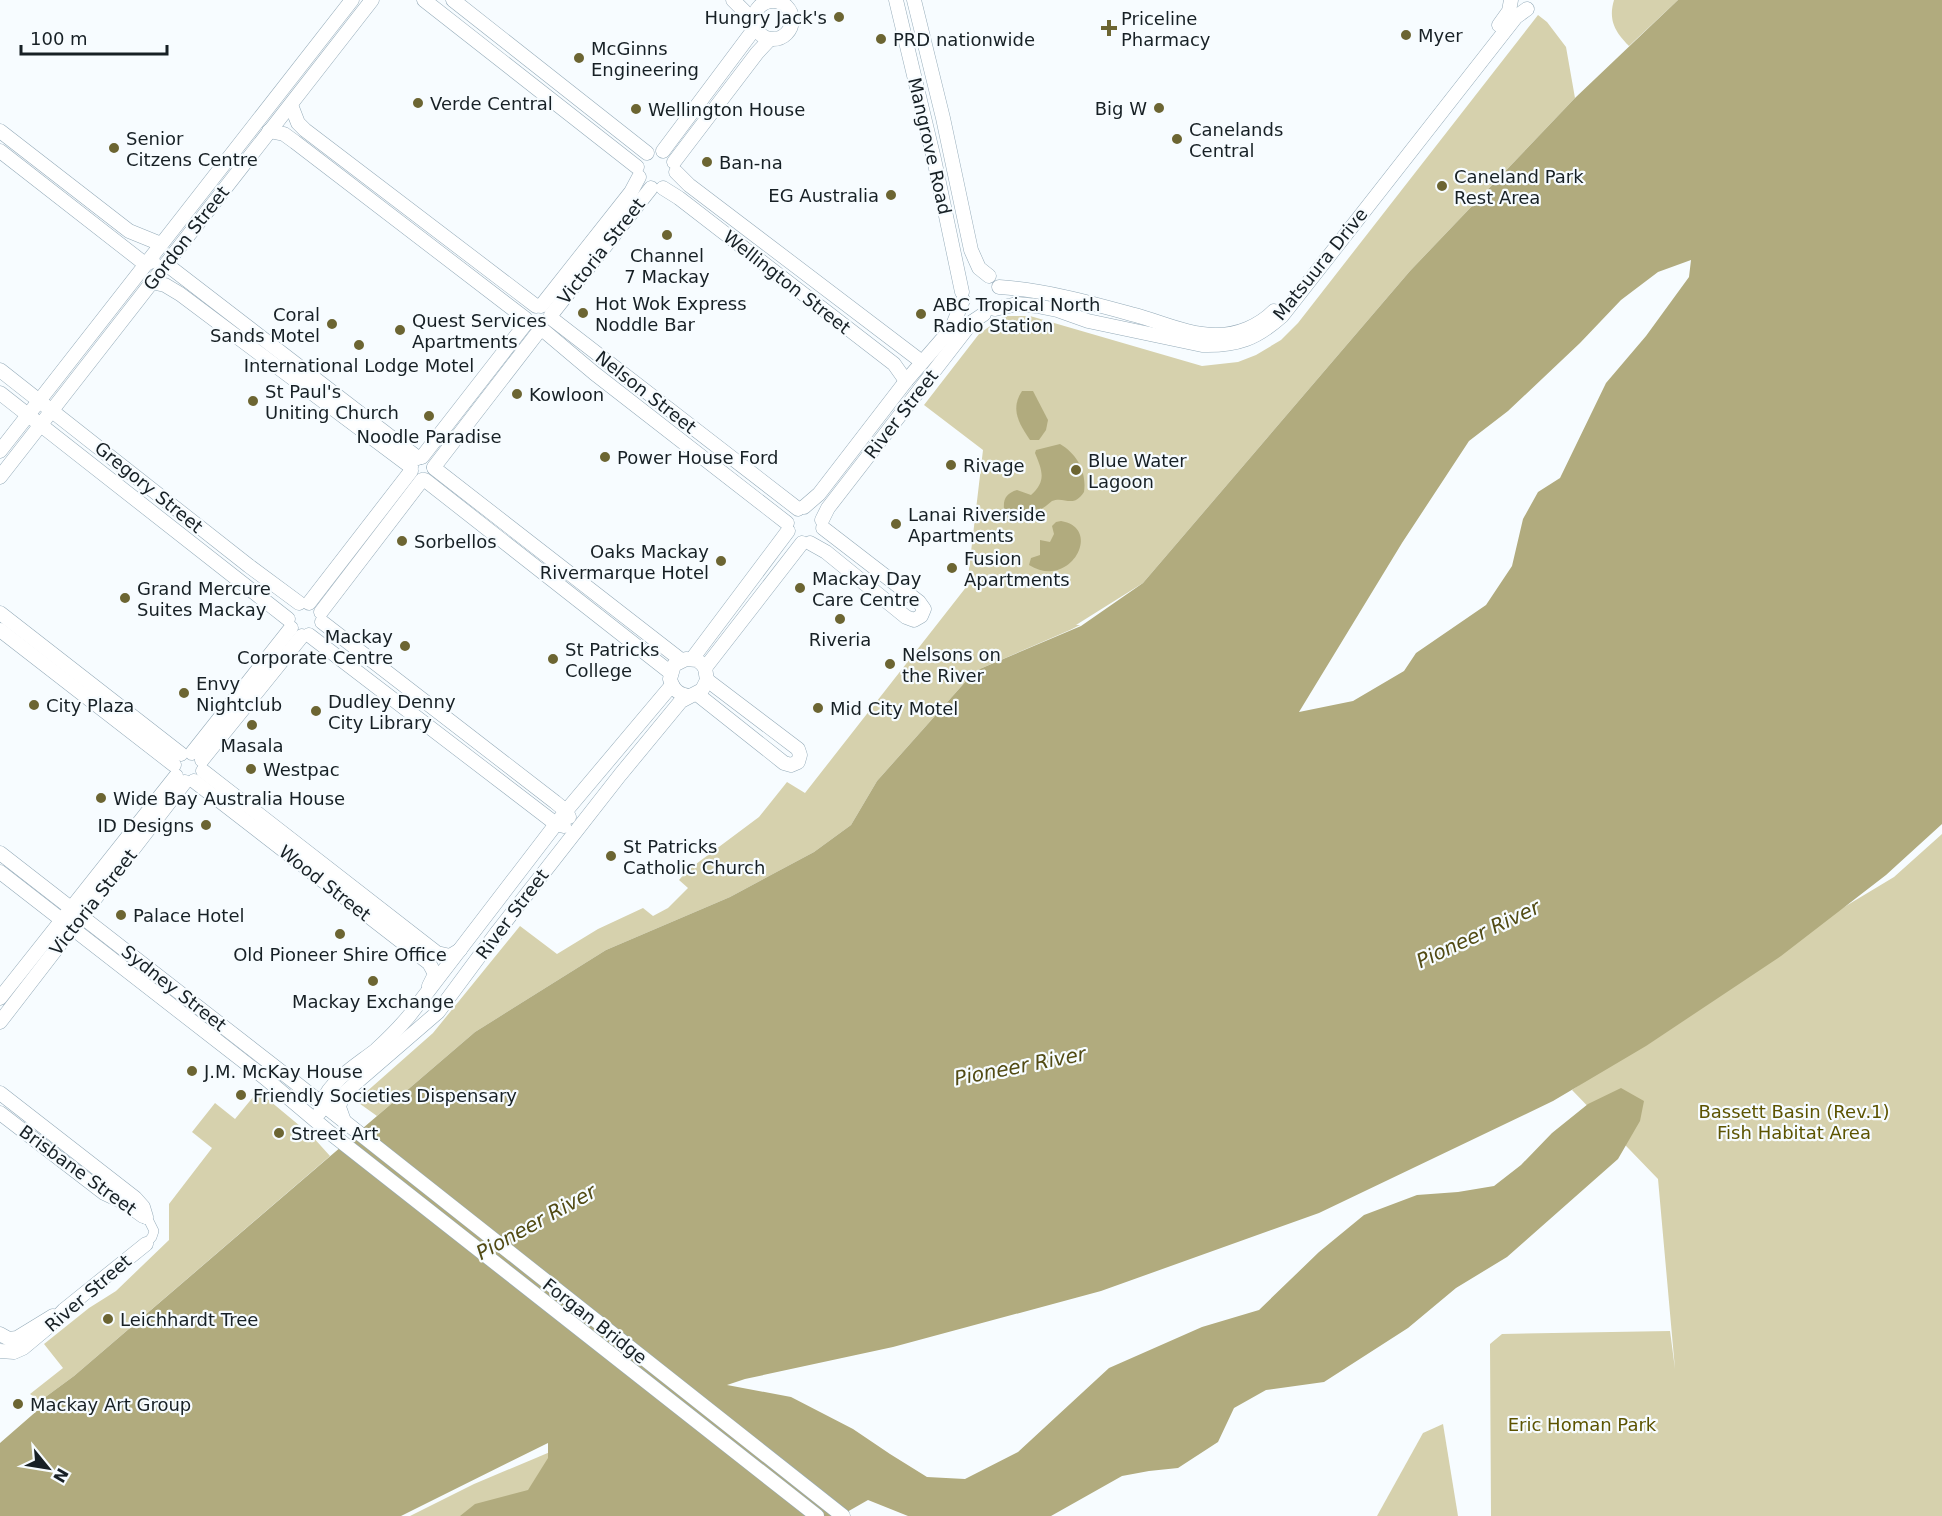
<svg xmlns="http://www.w3.org/2000/svg" width="1942" height="1516" font-family="'DejaVu Sans',sans-serif">
<rect width="100%" height="100%" fill="#f7fcff"/>
<g fill="#d6d1ad">
<path d="M1614,0H1678L1629,46C1615,32 1608,20 1614,0Z"/>
<polygon points="1538,15 1547,22 1566,47 1575,98 1410,271 1143,583 1076,625 1080,625 1070,630 975,671 877,781 851,825 814,852 730,897 606,950 475,1032 377,1116 356,1101 433,1033 520,926 557,954 598,929 643,908 653,916 668,908 688,888 679,880 688,870 759,817 787,782 805,793 967,586 983,450 924,405 979,334 1004,316 1030,316 1202,366 1238,362 1256,355 1281,340 1298,323"/>
<polygon points="1942,834 1942,1516 1491,1516 1490,1344 1502,1334 1670,1331 1675,1369 1658,1179 1572,1090 1796,936 1894,877"/>
<polygon points="258,1091 312,1136 330,1156 74,1376 40,1401 30,1394 63,1368 44,1344 89,1308 116,1291 169,1240 169,1204 212,1148 192,1132 215,1103 235,1119"/>
<polygon points="1443,1424 1458,1516 1377,1516 1423,1433"/>
<polygon points="588,1436 727,1516 410,1516 474,1484"/>
</g>
<g fill="#b1ab7e" fill-rule="evenodd">
<path d="M1678,0H1942V824L1886,875L1781,956L1646,1046L1553,1101L1319,1213L1101,1291L893,1347L745,1379L727,1385L791,1397L853,1429L890,1454L927,1477L965,1479L1018,1452L1109,1368L1202,1327L1259,1310L1319,1252L1364,1215L1417,1195L1458,1192L1494,1186L1521,1165L1552,1133L1588,1104L1621,1088L1644,1101L1640,1121L1618,1159L1507,1257L1456,1288L1408,1328L1324,1382L1266,1390L1234,1408L1218,1442L1178,1468L1149,1471L1122,1476L1051,1516H908L868,1500L840,1516H460L475,1504L528,1490L548,1458V1443L401,1516H0V1443L39,1409L40,1401L74,1376L475,1032L606,950L730,897L814,852L851,825L877,781L975,671L1081,626L1143,583L1410,271L1575,98ZM1691,260L1689,277L1646,336L1606,383L1560,478L1538,492L1523,519L1512,566L1486,605L1416,653L1404,671L1353,701L1299,712L1402,543L1469,441L1508,411L1580,343L1621,300L1658,272Z"/>
<path d="M1022,391H1033L1048,420L1046,430L1039,440H1030C1019,424 1010,409 1022,391Z"/>
<path d="M1060,444C1077,454 1087,472 1084,492C1073,509 1065,496 1052,501C1048,504 1044,508 1039,510L1031,508L1020,517H1012L1004,509C1003,498 1007,493 1017,490L1031,495C1047,481 1042,470 1035,453L1036,450Z"/>
<path d="M1061,521C1104,528 1070,591 1029,565L1031,558L1040,555V540L1050,542L1054,534L1052,526L1056,522Z"/>
</g>
<g fill="none" stroke-linecap="round" stroke-linejoin="round">
<defs>
<polyline id="street" points="146,1244 152,1237 154,1231 148,1219"/>
<g id="secondary">
<polyline points="424,0 637,167"/>
<polyline points="453,0 647,153"/>
<polyline points="733,0 753,20"/>
<polyline points="896,0 934,159 962,292"/>
<polyline points="914,0 943,118 971,250 979,268 989,276"/>
<circle cx="773" cy="20" r="19"/>
<polyline points="1499,25 1509,11 1511,0"/>
<polyline points="291,105 298,123 305,130 536,306"/>
<polyline points="0,131 129,231 161,244"/>
<polyline points="269,131 284,134 295,142 526,319"/>
<polyline points="0,151 145,264 153,261"/>
<polyline points="663,151 755,28"/>
<polyline points="674,162 757,53 770,39"/>
<polyline points="676,172 689,185 922,362"/>
<polyline points="663,188 679,198 894,364 906,381"/>
<polyline points="166,264 418,458"/>
<polyline points="151,282 165,285 180,294 411,467"/>
<path d="M999,287C1045,290 1091,303 1135,315C1161,322 1188,335 1216,335C1238,335 1259,326 1274,311"/>
<polyline points="541,306 631,192 639,177"/>
<path d="M995,309L1017,304L1037,306L1057,310L1088,321L1202,345C1237,346 1256,339 1282,316L1516,17L1527,9"/>
<polyline points="551,315 651,188"/>
<polyline points="551,318 798,509"/>
<polyline points="543,330 594,373 787,523"/>
<polyline points="0,370 249,566 299,603"/>
<polyline points="0,393 288,619"/>
<polyline points="0,451 352,0"/>
<polyline points="422,457 527,322"/>
<polyline points="434,467 539,331"/>
<polyline points="434,468 681,660"/>
<polyline points="0,477 372,0"/>
<polyline points="425,480 671,673"/>
<polyline points="804,507 819,494 906,381 945,336 953,325 963,300"/>
<polyline points="822,520 828,508 972,322 984,314"/>
<polyline points="810,543 826,552 906,617 914,620 921,616 924,609 919,602 823,528"/>
<polyline points="309,603 411,471"/>
<polyline points="321,612 422,480"/>
<polyline points="0,613 181,754"/>
<polyline points="322,622 555,802 566,811 569,817"/>
<polyline points="0,630 174,765"/>
<polyline points="309,635 556,824 564,826"/>
<polyline points="692,659 788,531"/>
<polyline points="705,668 802,543"/>
<polyline points="697,694 784,763 791,765 798,762 800,755 798,749 707,680"/>
<polyline points="192,753 291,628"/>
<polyline points="202,760 302,636"/>
<polyline points="203,771 437,953 450,956 460,950"/>
<polyline points="194,781 429,963 435,974 429,986"/>
<polyline points="0,853 297,1084 843,1516"/>
<polyline points="0,872 265,1078 329,1132 817,1516"/>
<polyline points="0,998 176,776"/>
<polyline points="0,1022 185,782"/>
<polyline points="0,1093 135,1198 143,1207 146,1217"/>
<path d="M320,1112C323,1084 356,1066 376,1050C388,1039 399,1028 409,1016L566,811L672,685"/>
<polyline points="0,1113 104,1193 125,1203 143,1216"/>
<path d="M344,1121L339,1107L343,1094L438,1012L498,931L620,775L681,701L702,690L707,680L705,668L702,664L697,660L686,659L674,665L670,679C673,690 679,695 690,696"/>
<polyline points="0,1334 9,1339 17,1338 53,1316"/>
<polyline points="0,1351 14,1352 23,1348 47,1328 64,1310 146,1244"/>
</g>
</defs>
<use href="#street" stroke="#95abb9" stroke-width="10"/>
<use href="#secondary" stroke="#95abb9" stroke-width="15"/>
<use href="#street" stroke="#fff" stroke-width="9"/>
<use href="#secondary" stroke="#fff" stroke-width="14"/>
</g>
<g fill="#6c6532" stroke="#f7fcff" stroke-width="2">
<circle cx="839" cy="17" r="6"/>
<path d="M1106 19h6v6h6v6h-6v6h-6v-6h-6v-6h6z"/>
<circle cx="1406" cy="35" r="6"/>
<circle cx="881" cy="39" r="6"/>
<circle cx="579" cy="58" r="6"/>
<circle cx="418" cy="103" r="6"/>
<circle cx="1159" cy="108" r="6"/>
<circle cx="636" cy="109" r="6"/>
<circle cx="1177" cy="139" r="6"/>
<circle cx="114" cy="148" r="6"/>
<circle cx="707" cy="162" r="6"/>
<circle cx="1442" cy="186" r="6"/>
<circle cx="891" cy="195" r="6"/>
<circle cx="667" cy="235" r="6"/>
<circle cx="583" cy="313" r="6"/>
<circle cx="921" cy="314" r="6"/>
<circle cx="332" cy="324" r="6"/>
<circle cx="400" cy="330" r="6"/>
<circle cx="359" cy="345" r="6"/>
<circle cx="517" cy="394" r="6"/>
<circle cx="253" cy="401" r="6"/>
<circle cx="429" cy="416" r="6"/>
<circle cx="605" cy="457" r="6"/>
<circle cx="951" cy="465" r="6"/>
<circle cx="1076" cy="470" r="6"/>
<circle cx="896" cy="524" r="6"/>
<circle cx="402" cy="541" r="6"/>
<circle cx="721" cy="561" r="6"/>
<circle cx="952" cy="568" r="6"/>
<circle cx="800" cy="588" r="6"/>
<circle cx="125" cy="598" r="6"/>
<circle cx="840" cy="619" r="6"/>
<circle cx="405" cy="646" r="6"/>
<circle cx="553" cy="659" r="6"/>
<circle cx="890" cy="664" r="6"/>
<circle cx="184" cy="693" r="6"/>
<circle cx="34" cy="705" r="6"/>
<circle cx="818" cy="708" r="6"/>
<circle cx="316" cy="711" r="6"/>
<circle cx="252" cy="725" r="6"/>
<circle cx="251" cy="769" r="6"/>
<circle cx="101" cy="798" r="6"/>
<circle cx="206" cy="825" r="6"/>
<circle cx="611" cy="856" r="6"/>
<circle cx="121" cy="915" r="6"/>
<circle cx="340" cy="934" r="6"/>
<circle cx="373" cy="981" r="6"/>
<circle cx="192" cy="1071" r="6"/>
<circle cx="241" cy="1095" r="6"/>
<circle cx="279" cy="1133" r="6"/>
<circle cx="108" cy="1319" r="6"/>
<circle cx="18" cy="1404" r="6"/>
</g>
<g text-anchor="middle" dominant-baseline="central" stroke-width="4.5" stroke-linejoin="round" paint-order="stroke">
<g font-size="18" fill="#172025" stroke="#f7fcff" text-anchor="start">
<text x="827" y="17" text-anchor="end">Hungry Jack's</text>
<text x="1121" y="18">Priceline<tspan x="1121" dy="21">Pharmacy</tspan></text>
<text x="1418" y="35">Myer</text>
<text x="893" y="39">PRD nationwide</text>
<text x="591" y="48">McGinns<tspan x="591" dy="21">Engineering</tspan></text>
<text x="430" y="103">Verde Central</text>
<text x="1147" y="108" text-anchor="end">Big W</text>
<text x="648" y="109">Wellington House</text>
<text x="1189" y="129">Canelands<tspan x="1189" dy="21">Central</tspan></text>
<text x="126" y="138">Senior<tspan x="126" dy="21">Citzens Centre</tspan></text>
<text x="719" y="162">Ban-na</text>
<text x="1454" y="176">Caneland Park<tspan x="1454" dy="21">Rest Area</tspan></text>
<text x="879" y="195" text-anchor="end">EG Australia</text>
<text x="667" y="255" text-anchor="middle">Channel<tspan x="667" dy="21">7 Mackay</tspan></text>
<text x="595" y="303">Hot Wok Express<tspan x="595" dy="21">Noddle Bar</tspan></text>
<text x="933" y="304">ABC Tropical North<tspan x="933" dy="21">Radio Station</tspan></text>
<text x="320" y="314" text-anchor="end">Coral<tspan x="320" dy="21">Sands Motel</tspan></text>
<text x="412" y="320">Quest Services<tspan x="412" dy="21">Apartments</tspan></text>
<text x="359" y="365" text-anchor="middle">International Lodge Motel</text>
<text x="265" y="391">St Paul's<tspan x="265" dy="21">Uniting Church</tspan></text>
<text x="529" y="394">Kowloon</text>
<text x="429" y="436" text-anchor="middle">Noodle Paradise</text>
<text x="617" y="457">Power House Ford</text>
<text x="1088" y="460">Blue Water<tspan x="1088" dy="21">Lagoon</tspan></text>
<text x="963" y="465">Rivage</text>
<text x="908" y="514">Lanai Riverside<tspan x="908" dy="21">Apartments</tspan></text>
<text x="414" y="541">Sorbellos</text>
<text x="709" y="551" text-anchor="end">Oaks Mackay<tspan x="709" dy="21">Rivermarque Hotel</tspan></text>
<text x="964" y="558">Fusion<tspan x="964" dy="21">Apartments</tspan></text>
<text x="812" y="578">Mackay Day<tspan x="812" dy="21">Care Centre</tspan></text>
<text x="137" y="588">Grand Mercure<tspan x="137" dy="21">Suites Mackay</tspan></text>
<text x="393" y="636" text-anchor="end">Mackay<tspan x="393" dy="21">Corporate Centre</tspan></text>
<text x="840" y="639" text-anchor="middle">Riveria</text>
<text x="565" y="649">St Patricks<tspan x="565" dy="21">College</tspan></text>
<text x="902" y="654">Nelsons on<tspan x="902" dy="21">the River</tspan></text>
<text x="196" y="683">Envy<tspan x="196" dy="21">Nightclub</tspan></text>
<text x="328" y="701">Dudley Denny<tspan x="328" dy="21">City Library</tspan></text>
<text x="46" y="705">City Plaza</text>
<text x="830" y="708">Mid City Motel</text>
<text x="252" y="745" text-anchor="middle">Masala</text>
<text x="263" y="769">Westpac</text>
<text x="113" y="798">Wide Bay Australia House</text>
<text x="194" y="825" text-anchor="end">ID Designs</text>
<text x="623" y="846">St Patricks<tspan x="623" dy="21">Catholic Church</tspan></text>
<text x="133" y="915">Palace Hotel</text>
<text x="340" y="954" text-anchor="middle">Old Pioneer Shire Office</text>
<text x="373" y="1001" text-anchor="middle">Mackay Exchange</text>
<text x="204" y="1071">J.M. McKay House</text>
<text x="253" y="1095">Friendly Societies Dispensary</text>
<text x="291" y="1133">Street Art</text>
<text x="120" y="1319">Leichhardt Tree</text>
<text x="30" y="1404">Mackay Art Group</text>
</g>
<g font-size="18" fill="#172025" stroke="#f7fcff">
<text transform="translate(930 146) rotate(77)">Mangrove Road</text>
<text transform="translate(186 238) rotate(-52)">Gordon Street</text>
<text transform="translate(601 251) rotate(-52)">Victoria Street</text>
<text transform="translate(1320 264) rotate(-51)">Matsuura Drive</text>
<text transform="translate(787 282) rotate(38)">Wellington Street</text>
<text transform="translate(646 392) rotate(38)">Nelson Street</text>
<text transform="translate(901 414) rotate(-52)">River Street</text>
<text transform="translate(149 487) rotate(39)">Gregory Street</text>
<text transform="translate(325 883) rotate(38)">Wood Street</text>
<text transform="translate(93 902) rotate(-52)">Victoria Street</text>
<text transform="translate(512 914) rotate(-53)">River Street</text>
<text transform="translate(174 988) rotate(38)">Sydney Street</text>
<text transform="translate(78 1170) rotate(36)">Brisbane Street</text>
<text transform="translate(88 1293) rotate(-41)">River Street</text>
<text transform="translate(595 1321) rotate(38)">Forgan Bridge</text>
</g>
<g font-size="18" fill="#5c5301" stroke="#f7fcff">
<text x="1794" y="1111">Bassett Basin (Rev.1)<tspan x="1794" dy="21">Fish Habitat Area</tspan></text>
<text x="1582" y="1424">Eric Homan Park</text>
</g>
<g font-size="20" font-style="italic" fill="#514a13" stroke="#f7fcff">
<text transform="translate(1478 934) rotate(-25)">Pioneer River</text>
<text transform="translate(1020 1066) rotate(-11)">Pioneer River</text>
<text transform="translate(536 1222) rotate(-29)">Pioneer River</text>
</g>
</g>
<g transform="translate(48 1468) rotate(120)" stroke="#f7fcff" stroke-width="4.5" paint-order="stroke">
<path d="M0-4.5L10 22L0 15L-10 22Z" fill="#172025"/>
<text y="-9" font-size="16" font-weight="bold" text-anchor="middle" fill="#172025">N</text>
</g>
<path d="M21 45v9h146v-9" fill="none" stroke="#172025" stroke-width="3"/>
<text x="30" y="45" font-size="18" fill="#172025" stroke="#f7fcff" stroke-width="4.5" paint-order="stroke">100 m</text>
</svg>
